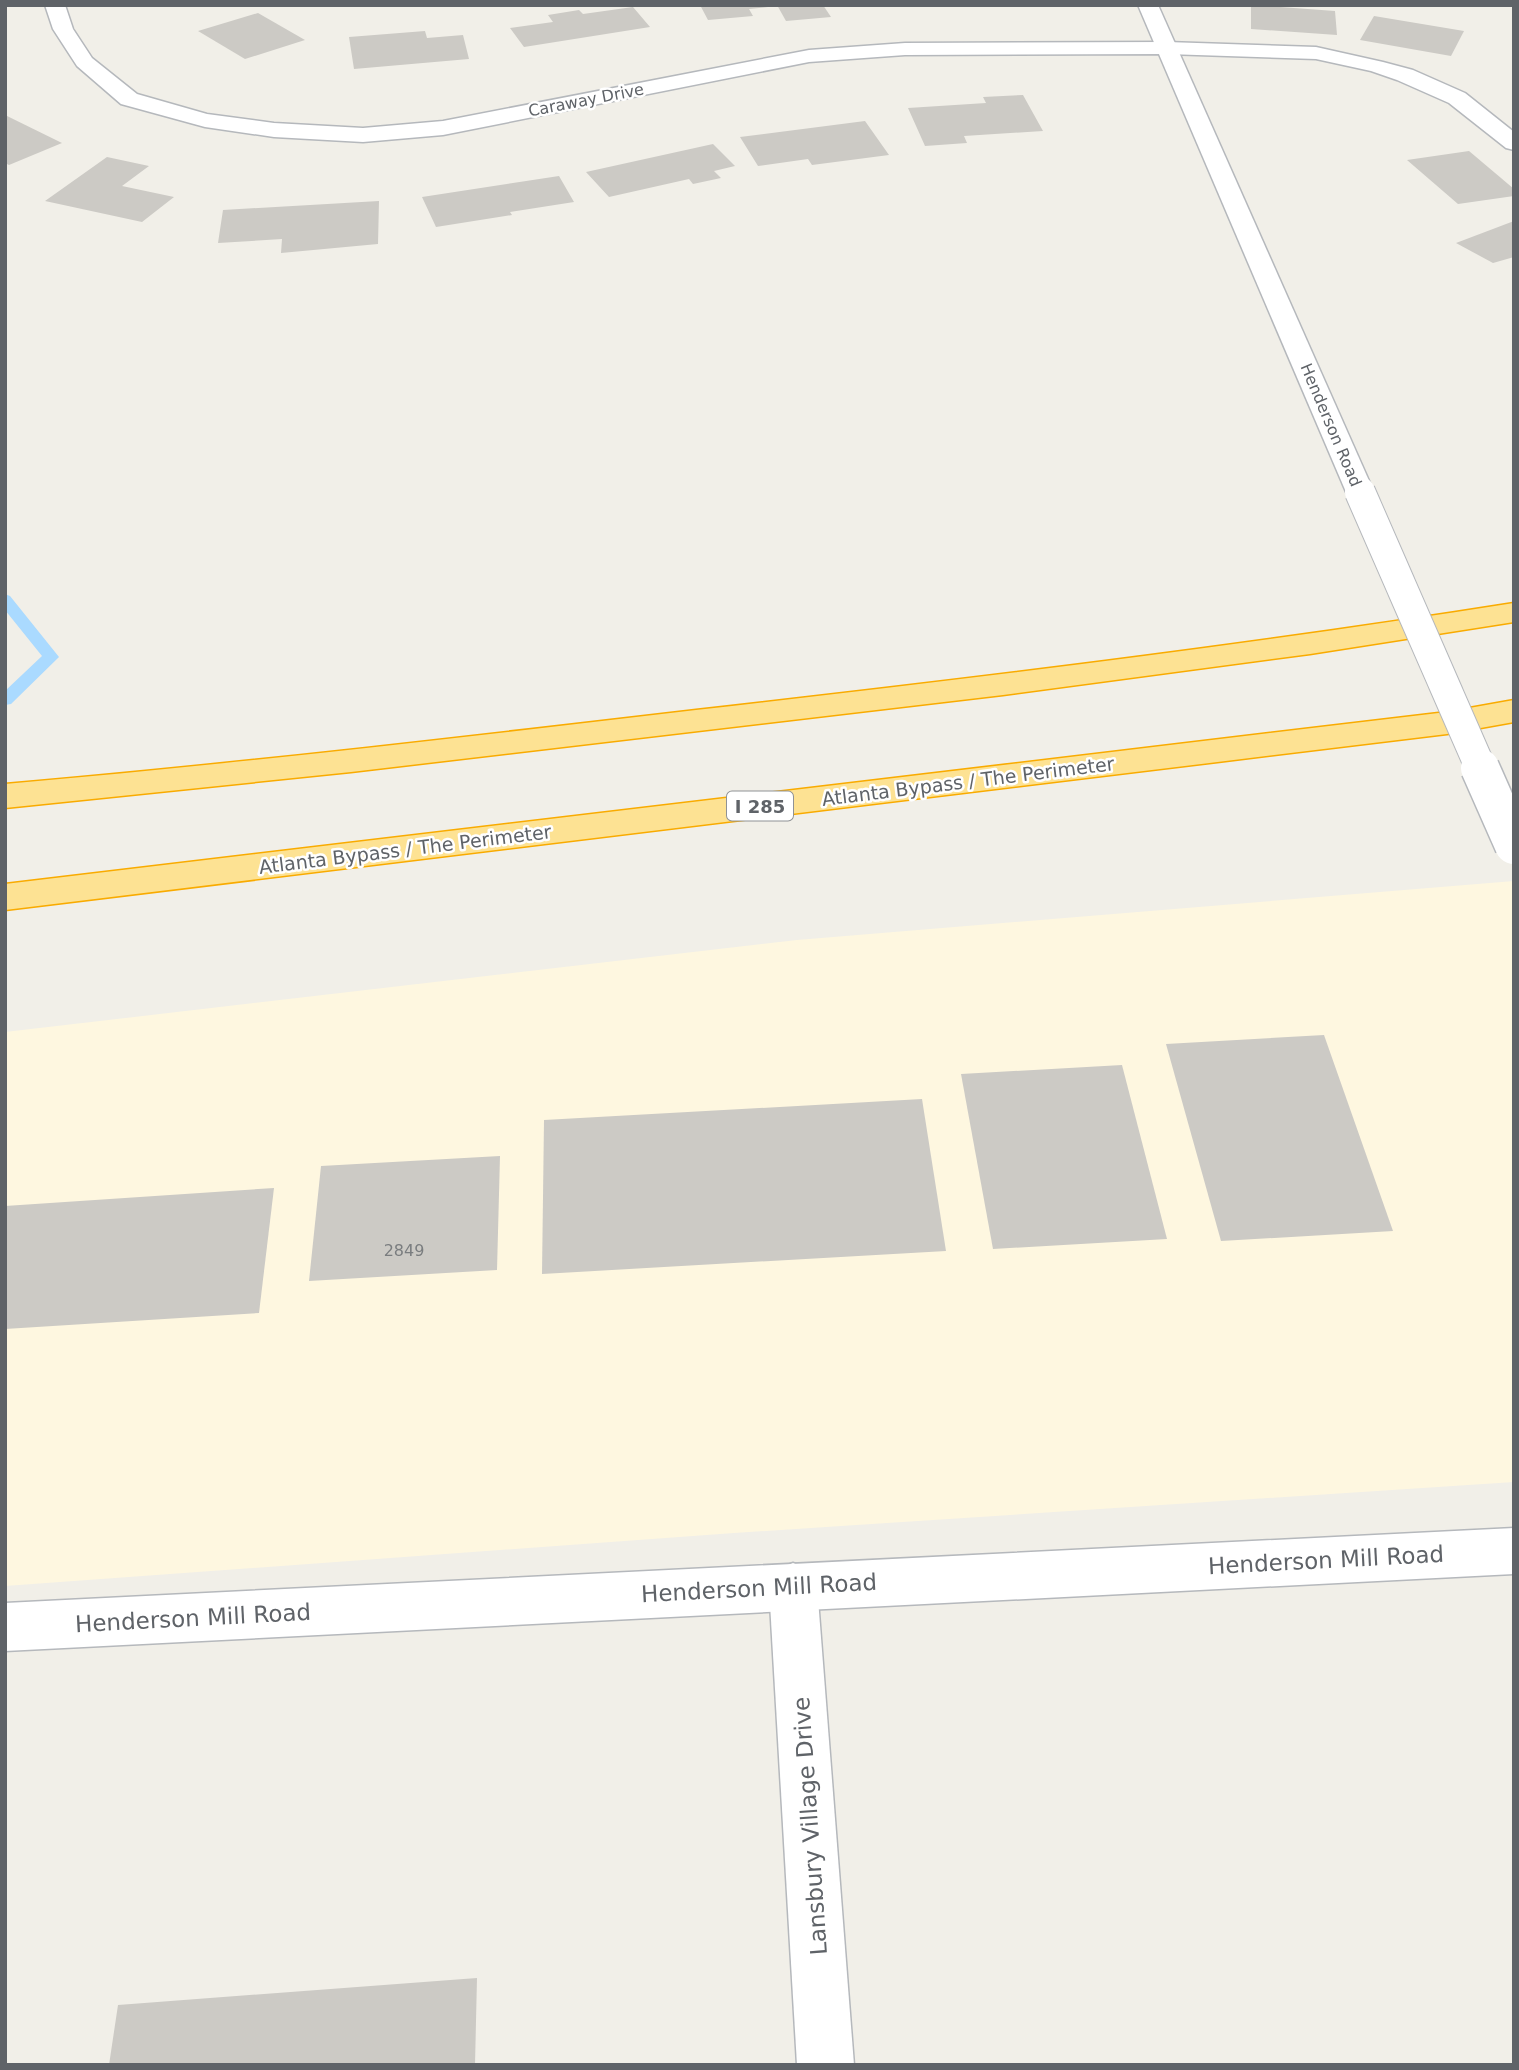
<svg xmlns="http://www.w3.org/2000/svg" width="1519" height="2070" font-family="'DejaVu Sans',sans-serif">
<rect width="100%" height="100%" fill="#f1efe8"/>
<polygon fill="#fef7e0" points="1514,881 1514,1482 734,1533 5,1586 5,1032 797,940"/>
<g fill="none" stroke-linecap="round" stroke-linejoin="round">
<polygon fill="#aadaff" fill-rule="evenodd" points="5,594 10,596 59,657 11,704 5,705 5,691 42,656 5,610"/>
</g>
<g fill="#cccac5">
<polygon points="700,5 768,5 768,7 749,9 753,16 708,20"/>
<polygon points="777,5 823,5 831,17 786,21"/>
<polygon points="1251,5 1335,11 1337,35 1251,29"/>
<polygon points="633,7 650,27 524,47 510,28 553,22 548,15 579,10 583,14"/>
<polygon points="258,13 305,40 245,59 198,31"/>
<polygon points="1374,16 1464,31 1451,56 1360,40"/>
<polygon points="425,31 427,38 463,35 469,59 354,69 349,37"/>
<polygon points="1023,95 1043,131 964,136 967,143 925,146 908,108 986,103 983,97"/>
<polygon points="5,115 62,143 9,165 5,163"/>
<polygon points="865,121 889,155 812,165 808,159 758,166 740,137"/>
<polygon points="713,144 735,166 714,171 721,178 693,184 689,179 609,197 586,172"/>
<polygon points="1469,151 1514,189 1514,196 1458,204 1407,160"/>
<polygon points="107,157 149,166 122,186 174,197 142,222 45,201"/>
<polygon points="559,176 574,202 510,212 512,215 436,227 422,197"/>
<polygon points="379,201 378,244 281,253 282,239 218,243 223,210"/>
<polygon points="1514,221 1514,257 1493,263 1456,243"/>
<polygon points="1324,1035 1393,1231 1221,1241 1166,1044"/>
<polygon points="1122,1065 1167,1239 993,1249 961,1074"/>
<polygon points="922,1099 946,1251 542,1274 544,1120"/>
<polygon points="500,1156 497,1270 309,1281 321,1166"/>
<polygon points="274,1188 259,1313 5,1329 5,1206"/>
<polygon points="477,1978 475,2065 109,2065 118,2005"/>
</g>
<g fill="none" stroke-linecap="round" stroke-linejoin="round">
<defs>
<g id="minor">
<polygon points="45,5 65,5 73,29 92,58 137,94 207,114 274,123 363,128 443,121 809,50 905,43 1167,42 1316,47 1383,62 1413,70 1465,93 1514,132 1514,150 1506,148 1449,103 1397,80 1371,71 1316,59 1167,54 905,55 809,62 443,135 363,142 274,137 205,127 121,104 77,66 53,29"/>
<polygon points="793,1563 810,1570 817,1586 854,2065 797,2065 769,1586 776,1570"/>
</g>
<g id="tertiary">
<polygon points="1138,5 1158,5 1374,492 1370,498 1360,501 1350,498 1346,492"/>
<polygon points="1514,1528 1514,1574 5,1651 5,1603"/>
</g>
<g id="motorway">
<path d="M1514,603V622L1310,654L1003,695L351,772L5,808V784C236,764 466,737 696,710C969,679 1242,646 1514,603Z"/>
<polygon points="1514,700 1514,722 1447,734 5,910 5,884 1447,712"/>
</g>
</defs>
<use href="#minor" stroke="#b5b8bc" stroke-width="3"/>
<use href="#tertiary" stroke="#b5b8bc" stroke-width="3"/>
<use href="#motorway" stroke="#f9ab00" stroke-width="3"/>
<use href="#minor" fill="#fff" fill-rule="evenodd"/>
<use href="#tertiary" fill="#fff" fill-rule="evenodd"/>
<use href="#motorway" fill="#fde293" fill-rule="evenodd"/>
<defs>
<polyline id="tertiary-bridge-far1" points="1360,492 1481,769"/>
<polyline id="tertiary-bridge" points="1480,768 1514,845"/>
</defs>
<use href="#tertiary-bridge-far1" stroke="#b5b8bc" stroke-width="32" stroke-linecap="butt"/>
<use href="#tertiary-bridge" stroke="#b5b8bc" stroke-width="41" stroke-linecap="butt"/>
<use href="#tertiary-bridge-far1" stroke="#fff" stroke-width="30"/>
<use href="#tertiary-bridge" stroke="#fff" stroke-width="38"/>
</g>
<g text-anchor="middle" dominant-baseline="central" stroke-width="5" stroke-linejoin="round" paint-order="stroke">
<g font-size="16" fill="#5f6368" stroke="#fff">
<text transform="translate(586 100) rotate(-11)">Caraway Drive</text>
<text transform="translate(1331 425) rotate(67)">Henderson Road</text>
</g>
<g font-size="16" fill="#7a7d7f">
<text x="404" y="1250">2849</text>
</g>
<rect fill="#fff" stroke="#8f9295" stroke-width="2" x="727" y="791.5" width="66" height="29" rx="5"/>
<g font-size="18" font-weight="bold" fill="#5f6368">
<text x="760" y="806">I 285</text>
</g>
<g font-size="19" fill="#5f6368" stroke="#fff">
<text transform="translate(968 781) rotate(-7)">Atlanta Bypass / The Perimeter</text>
<text transform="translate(405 849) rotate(-7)">Atlanta Bypass / The Perimeter</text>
</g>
<g font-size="23" fill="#5f6368" stroke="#fff">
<text transform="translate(1326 1560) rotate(-3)">Henderson Mill Road</text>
<text transform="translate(759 1588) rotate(-3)">Henderson Mill Road</text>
<text transform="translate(193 1618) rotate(-3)">Henderson Mill Road</text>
<text transform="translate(810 1826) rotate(-94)">Lansbury Village Drive</text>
</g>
</g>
<rect width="1519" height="2070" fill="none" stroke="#5f6368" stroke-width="14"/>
</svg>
